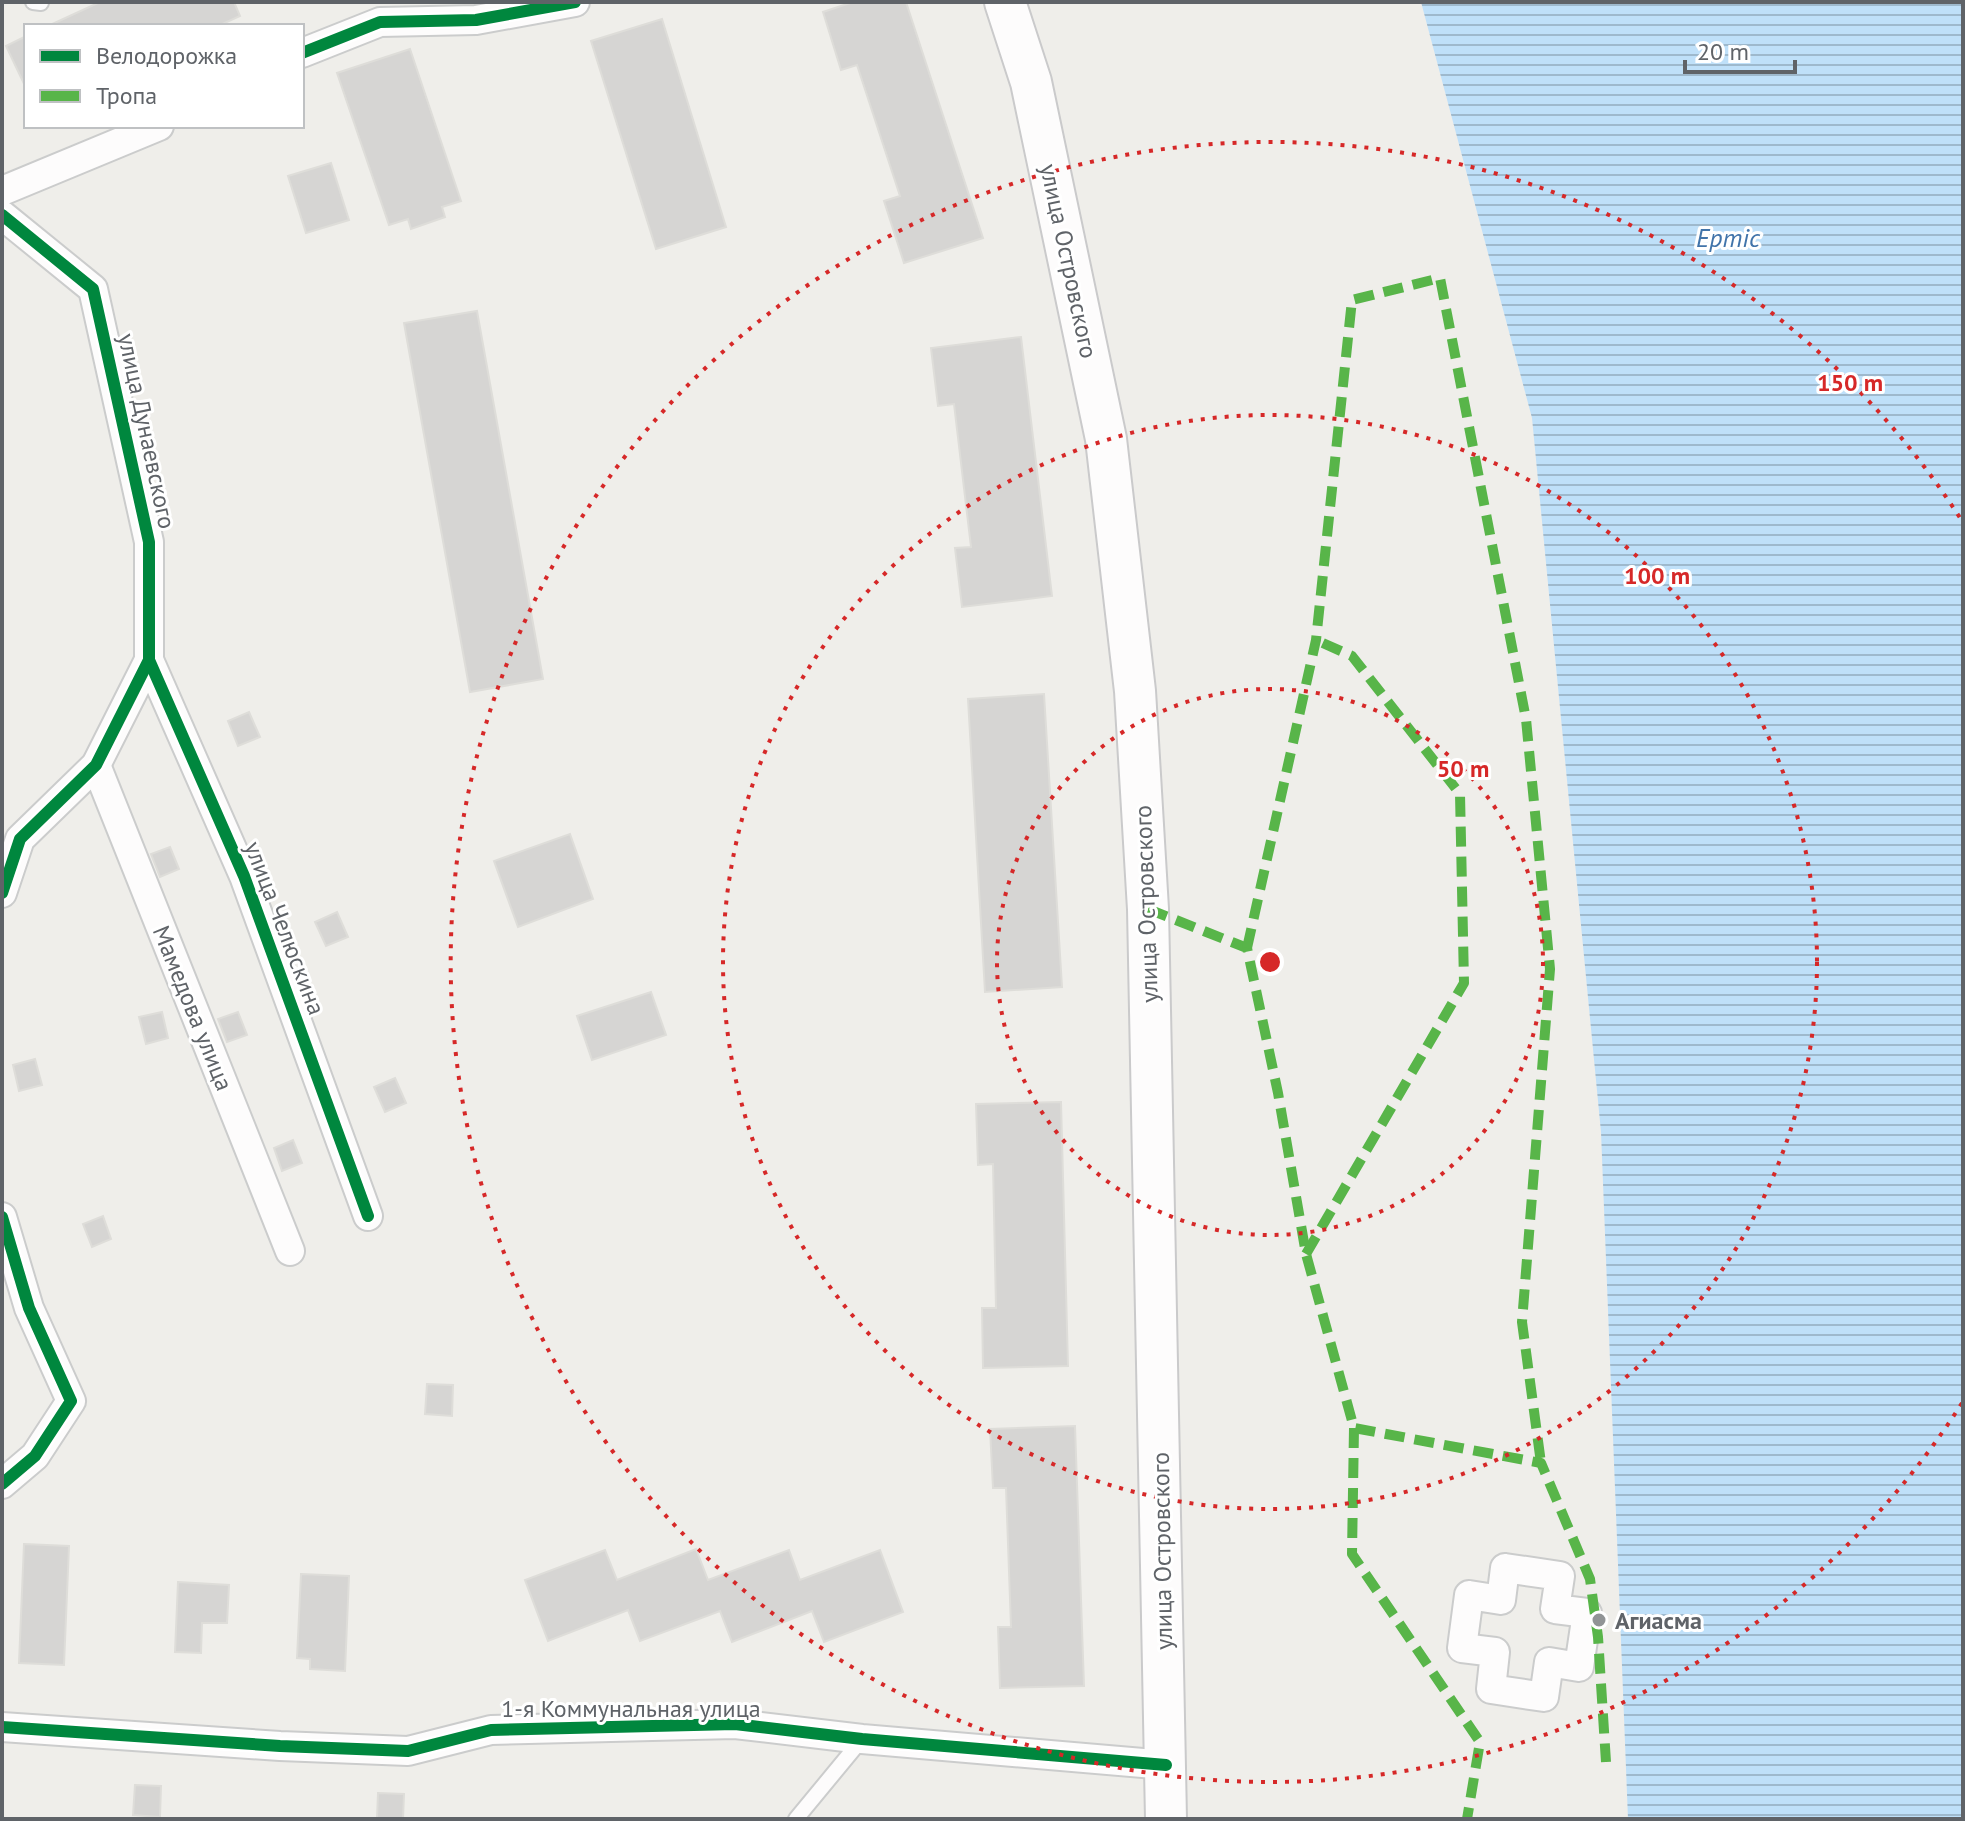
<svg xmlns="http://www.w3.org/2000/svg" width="1965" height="1821" font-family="'PT Sans',sans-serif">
<defs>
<pattern id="water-rules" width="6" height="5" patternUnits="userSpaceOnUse" patternTransform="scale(2)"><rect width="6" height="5" fill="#bfe0f9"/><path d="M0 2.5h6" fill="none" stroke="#9eb9cd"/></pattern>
</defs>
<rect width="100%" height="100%" fill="#efeeea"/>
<polygon fill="url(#water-rules)" points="1421,2 1963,2 1963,1819 1628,1819 1601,1132 1532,418"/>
<g fill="#d6d5d3" stroke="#deddd9" stroke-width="2">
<polygon points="100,2 234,2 240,16 218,26 48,26"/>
<polygon points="853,2 906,2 983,238 904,263 884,201 900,196 857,65 841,70 823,12"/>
<polygon points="662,19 726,227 656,249 591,41"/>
<polygon points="26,36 26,88 6,46"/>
<polygon points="410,49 461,201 442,207 445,217 411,229 408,219 389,225 337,73"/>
<polygon points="331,163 349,220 306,233 288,176"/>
<polygon points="477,311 543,679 470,692 404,323"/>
<polygon points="1021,337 1052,596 962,607 955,548 971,547 954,404 938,406 931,348"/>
<polygon points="1044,694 1062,987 985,992 968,699"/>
<polygon points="249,712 260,737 238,746 228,721"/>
<polygon points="570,834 593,899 518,927 494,861"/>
<polygon points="170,847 179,869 160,877 151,854"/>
<polygon points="337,912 348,937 326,946 315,922"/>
<polygon points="651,992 666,1035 592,1060 577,1016"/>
<polygon points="162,1012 168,1038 146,1044 139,1017"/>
<polygon points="238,1012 247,1035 227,1042 218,1019"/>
<polygon points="35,1059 42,1085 19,1091 13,1065"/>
<polygon points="395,1078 406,1103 385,1112 374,1087"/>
<polygon points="1061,1102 1068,1366 983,1368 982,1308 996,1308 993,1164 978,1165 976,1104"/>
<polygon points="293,1140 302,1163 282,1171 274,1148"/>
<polygon points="103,1216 111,1239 92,1247 83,1224"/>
<polygon points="427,1384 453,1385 452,1416 425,1414"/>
<polygon points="1075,1426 1084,1686 1000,1688 998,1627 1011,1627 1006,1488 993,1488 990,1429"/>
<polygon points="24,1544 69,1546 64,1665 19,1663"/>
<polygon points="696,1549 708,1580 789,1550 800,1580 880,1550 903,1612 824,1642 812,1611 732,1642 720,1611 640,1641 628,1610 548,1641 525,1580 605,1550 617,1580"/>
<polygon points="301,1574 349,1576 345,1671 310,1669 310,1659 297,1658"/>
<polygon points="178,1582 229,1585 227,1623 202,1623 201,1653 175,1652"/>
<polygon points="135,1785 161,1786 160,1817 133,1815"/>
<polygon points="378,1793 404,1794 403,1819 377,1819"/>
</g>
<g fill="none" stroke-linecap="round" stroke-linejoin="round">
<defs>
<g id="lane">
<polyline points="33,2 41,3"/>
<polyline points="796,1819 862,1739"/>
</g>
<g id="street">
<polyline points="302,53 380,22 476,20 575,2"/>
<polyline points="2,191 159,126"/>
<polyline points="2,215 93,289 149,542 149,660 96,765 20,839 2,893"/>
<polyline points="149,660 244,876 368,1216"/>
<polyline points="96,765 290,1251"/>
<polyline points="2,1217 29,1308 71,1401 35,1456 2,1484"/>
<polygon points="1505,1568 1560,1576 1555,1609 1587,1613 1579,1667 1549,1662 1544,1697 1491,1689 1495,1652 1462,1648 1469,1595 1501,1600"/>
<polyline points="2,1727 280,1746 408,1751 491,1730 735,1724 862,1739 1166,1765"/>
</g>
<polyline id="secondary" points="1005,2 1031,82 1106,439 1135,691 1148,909 1166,1819"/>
</defs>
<use href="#lane" stroke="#cbcccc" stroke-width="18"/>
<use href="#street" stroke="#cbcccc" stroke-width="32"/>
<use href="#secondary" stroke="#cacacb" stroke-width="44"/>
<use href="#lane" stroke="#fdfcfc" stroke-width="14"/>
<use href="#street" stroke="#fdfcfc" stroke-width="28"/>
<use href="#secondary" stroke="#fdfcfc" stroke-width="40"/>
<g stroke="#58b549" stroke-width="10" stroke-dasharray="20 10" stroke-linecap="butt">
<polyline points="1148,909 1247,948 1278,1093 1306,1254 1354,1428 1541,1463 1590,1579 1598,1637 1606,1762"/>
<polyline points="1247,948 1316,640 1352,300 1440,278 1526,719 1550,969 1522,1322 1541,1463"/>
<polyline points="1306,1254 1464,983 1460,794 1352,656 1316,640"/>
<polyline points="1354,1428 1352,1554 1480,1742 1467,1819"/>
</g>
<defs>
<g id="cycleway">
<polyline points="302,53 380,22 476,20 575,2"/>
<polyline points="2,215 93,289 149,542 149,660 96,765 20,839 2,893"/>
<polyline points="149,660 244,876 368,1216"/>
<polyline points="2,1217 29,1308 71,1401 35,1456 2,1484"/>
<polyline points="2,1727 280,1746 408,1751 491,1730 735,1724 862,1739 1166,1765"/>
</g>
</defs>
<use href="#cycleway" stroke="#fff" stroke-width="17"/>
<use href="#cycleway" stroke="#00873e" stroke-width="12"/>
</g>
<g fill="none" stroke="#d62828" stroke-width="4" stroke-dasharray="4 8">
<circle cx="1270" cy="962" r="273"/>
<circle cx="1270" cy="962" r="547"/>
<path d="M1962 1403A820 820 0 1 1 1962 521"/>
</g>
<circle fill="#919496" stroke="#fff" stroke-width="3" cx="1599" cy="1620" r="8"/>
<g text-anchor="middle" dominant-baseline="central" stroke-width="6" stroke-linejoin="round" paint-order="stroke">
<g font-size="24" fill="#5f6368" stroke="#fff">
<text transform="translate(1069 261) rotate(78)">улица Островского</text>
<text transform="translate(147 431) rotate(78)">улица Дунаевского</text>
<text transform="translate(1146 904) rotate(-92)">улица Островского</text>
<text transform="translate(285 928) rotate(69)">улица Челюскина</text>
<text transform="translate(193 1008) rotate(68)">Мамедова улица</text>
<text transform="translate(1162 1551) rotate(-91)">улица Островского</text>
<text x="631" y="1708">1-я Коммунальная улица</text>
</g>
<g font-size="24" font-weight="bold" fill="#5f6368" stroke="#fff" text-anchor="start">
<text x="1615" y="1620">Агиасма</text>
</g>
<g font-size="26" font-style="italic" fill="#4174aa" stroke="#fff">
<text x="1728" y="237">Ертіс</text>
</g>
</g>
<circle cx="1270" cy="962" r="12" fill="#d62828" stroke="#fff" stroke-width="4"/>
<g font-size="24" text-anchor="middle" font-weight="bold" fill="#d62828" stroke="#fff" stroke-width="6" stroke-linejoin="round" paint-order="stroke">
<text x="1850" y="391">150 m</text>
<text x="1657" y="584">100 m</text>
<text x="1463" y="777">50 m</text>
</g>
<rect width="1965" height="1821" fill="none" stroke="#5f6368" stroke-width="8"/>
<rect x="24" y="24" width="280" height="104" fill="#ffffff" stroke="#bfc1c3" stroke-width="2"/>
<rect x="40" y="50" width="40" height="12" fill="#00873e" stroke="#bfc1c3" stroke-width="2"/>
<text x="96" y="64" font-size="24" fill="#5f6368">Велодорожка</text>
<rect x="40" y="90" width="40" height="12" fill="#58b549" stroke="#bfc1c3" stroke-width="2"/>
<text x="96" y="104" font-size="24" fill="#5f6368">Тропа</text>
<path d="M1685 60v12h110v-12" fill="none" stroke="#5f6368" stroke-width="4"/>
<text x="1697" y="60" font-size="24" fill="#5f6368" stroke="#ffffff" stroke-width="6" paint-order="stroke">20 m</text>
</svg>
